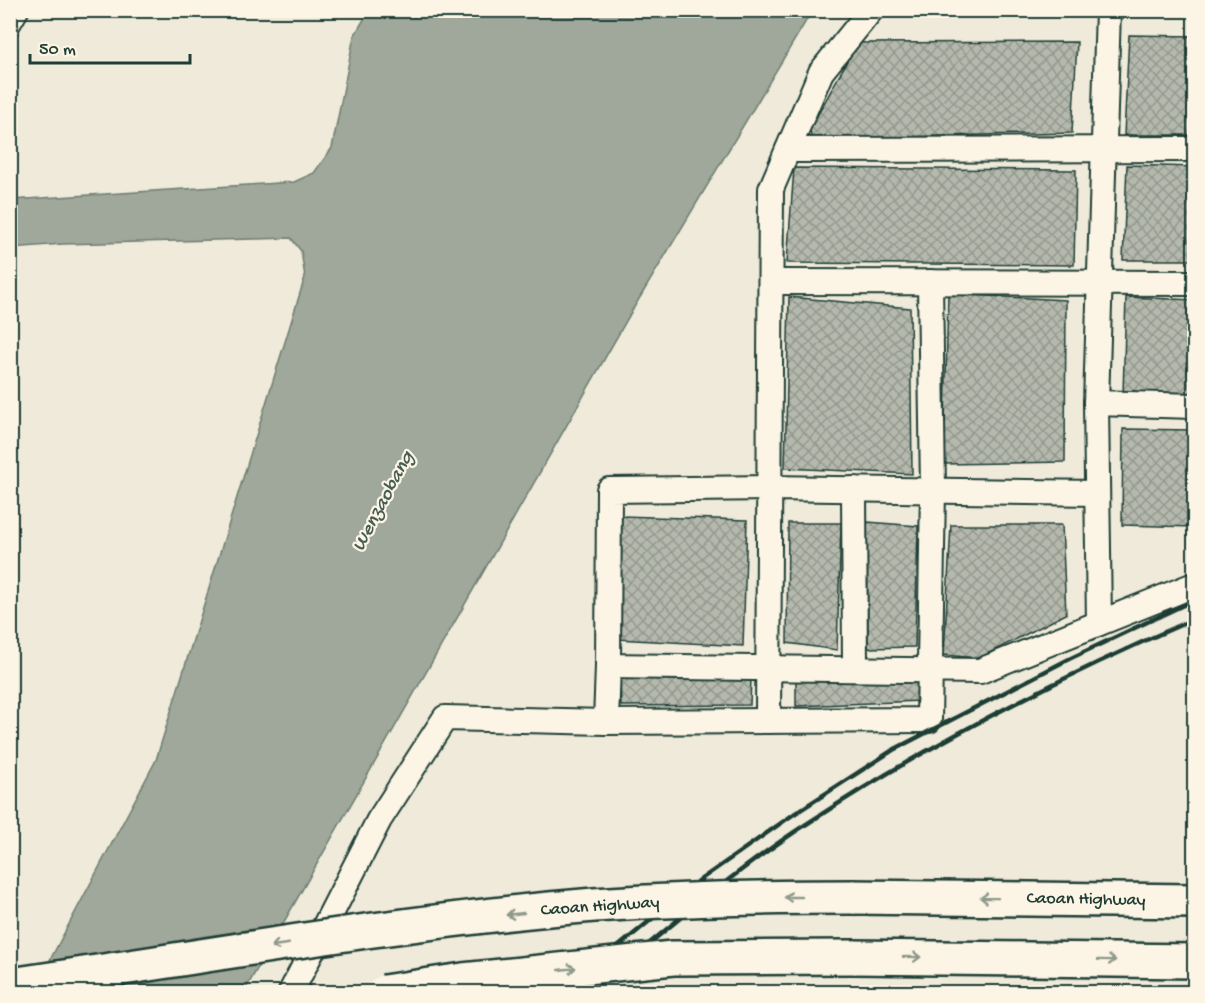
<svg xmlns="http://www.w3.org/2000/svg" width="1205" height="1003" font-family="'Gochi Hand',sans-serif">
<defs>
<pattern id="building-cross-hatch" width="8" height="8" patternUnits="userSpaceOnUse" patternTransform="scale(1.5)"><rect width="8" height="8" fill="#b5b9ad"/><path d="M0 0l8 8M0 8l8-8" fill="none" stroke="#93988e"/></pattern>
</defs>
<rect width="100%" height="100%" fill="#efeada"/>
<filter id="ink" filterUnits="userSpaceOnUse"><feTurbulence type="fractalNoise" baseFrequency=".0167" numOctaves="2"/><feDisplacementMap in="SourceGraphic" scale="12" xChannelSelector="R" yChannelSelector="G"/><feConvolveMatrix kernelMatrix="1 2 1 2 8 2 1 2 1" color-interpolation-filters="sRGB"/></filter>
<g filter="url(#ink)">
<polygon fill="#9fa89a" stroke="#6c7d71" stroke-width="1.5" points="369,11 812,11 633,309 244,992 33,992 156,760 305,277 301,251 291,238 63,244 11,248 11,200 294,182 314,173 332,148 354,36"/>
<g fill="url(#building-cross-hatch)" stroke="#1f3d34" stroke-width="1.5">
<polygon points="1129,35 1194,36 1194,135 1124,135"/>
<polygon points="1077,42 1072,133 811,139 810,129 857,43"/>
<polygon points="1127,165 1194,167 1194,260 1123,260"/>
<polygon points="794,168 1076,170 1074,265 787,263"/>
<polygon points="948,294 1066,300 1065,462 944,464"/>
<polygon points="789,297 910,308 912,474 785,468"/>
<polygon points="1126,297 1194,300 1194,393 1123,394"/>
<polygon points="1123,429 1194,430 1194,527 1122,525"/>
<polygon points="621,516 747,520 743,646 617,639"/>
<polygon points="867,522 918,526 915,647 868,648"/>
<polygon points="788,523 841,523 837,650 787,643"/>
<polygon points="951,525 1062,525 1066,614 979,658 944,655"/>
<polygon points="751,677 750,705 621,706 620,678"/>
<polygon points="917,678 920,701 796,706 796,679"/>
</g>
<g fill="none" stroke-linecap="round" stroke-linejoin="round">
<defs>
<polyline id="service" points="10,32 23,10"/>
<g id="minor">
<polyline points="788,150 1194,149"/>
<polyline points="771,282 1194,283"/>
<polyline points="1096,403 1108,10"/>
<polyline points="854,489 855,668"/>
<polyline points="1097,493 770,488 609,490 608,666 980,671 1194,585"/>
<polyline points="1099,623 1096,403 1194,406"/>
<polyline points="608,666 606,722 929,720 933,490 930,282"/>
<polyline points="768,721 771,189 821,72 871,10"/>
<polyline points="291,992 379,820 445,718 606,722"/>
</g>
<g id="trunk">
<polyline points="852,897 1194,901"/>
<polyline points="853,957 1194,961"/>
</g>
</defs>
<use href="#service" stroke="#1f3d34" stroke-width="16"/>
<use href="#minor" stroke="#1f3d34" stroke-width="28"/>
<use href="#trunk" stroke="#1f3d34" stroke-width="38"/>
<use href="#service" stroke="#fcf5e5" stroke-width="12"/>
<use href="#minor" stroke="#fcf5e5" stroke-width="24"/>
<use href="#trunk" stroke="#fcf5e5" stroke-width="33"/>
<g stroke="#1f3d34" stroke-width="4.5">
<polyline points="563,992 697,882 794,814 893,750 1071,658 1194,600"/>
<path d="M591,992C660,935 730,874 805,825C928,744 1060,677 1194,619"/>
</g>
<defs>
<g id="trunk-bridge">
<path d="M10,985C204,957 398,921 594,905C680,899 766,897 852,897"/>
<polyline points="384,992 463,980 673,958 853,957"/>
</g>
</defs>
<use href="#trunk-bridge" stroke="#1f3d34" stroke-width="38" stroke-linecap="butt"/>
<use href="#trunk-bridge" stroke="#fcf5e5" stroke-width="33"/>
</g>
<defs><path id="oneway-shaft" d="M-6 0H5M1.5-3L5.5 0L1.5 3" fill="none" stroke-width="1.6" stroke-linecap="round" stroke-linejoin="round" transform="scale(1.5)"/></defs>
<g stroke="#8e998c">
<use href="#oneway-shaft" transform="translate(793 897) rotate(180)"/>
<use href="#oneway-shaft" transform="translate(989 898) rotate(-179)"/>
<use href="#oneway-shaft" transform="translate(515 914) rotate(174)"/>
<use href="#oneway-shaft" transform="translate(280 945) rotate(172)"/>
<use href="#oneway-shaft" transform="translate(912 957) rotate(1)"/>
<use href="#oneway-shaft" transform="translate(1107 960) rotate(1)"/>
<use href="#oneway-shaft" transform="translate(567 969) rotate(-6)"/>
</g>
</g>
<g text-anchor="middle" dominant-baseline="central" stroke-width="4.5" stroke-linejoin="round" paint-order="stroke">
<g font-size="18" fill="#1f3d34" stroke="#fcf5e5">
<text transform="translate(1086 900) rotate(1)">Caoan Highway</text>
<text transform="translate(600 907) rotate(-4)">Caoan Highway</text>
</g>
<g font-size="20" font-style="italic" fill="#455d53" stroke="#fcf5e5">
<text transform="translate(384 502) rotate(-62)">Wenzaobang</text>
</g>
</g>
<rect width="1205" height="1003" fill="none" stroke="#fcf5e5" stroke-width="36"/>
<rect x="18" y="18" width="1169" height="967" fill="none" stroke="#1f3d34" stroke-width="2" filter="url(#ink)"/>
<path d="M30 54v9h160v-9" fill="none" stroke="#1f3d34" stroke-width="3"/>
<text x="39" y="54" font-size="18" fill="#1f3d34" stroke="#fcf5e5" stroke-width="4.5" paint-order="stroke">50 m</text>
</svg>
